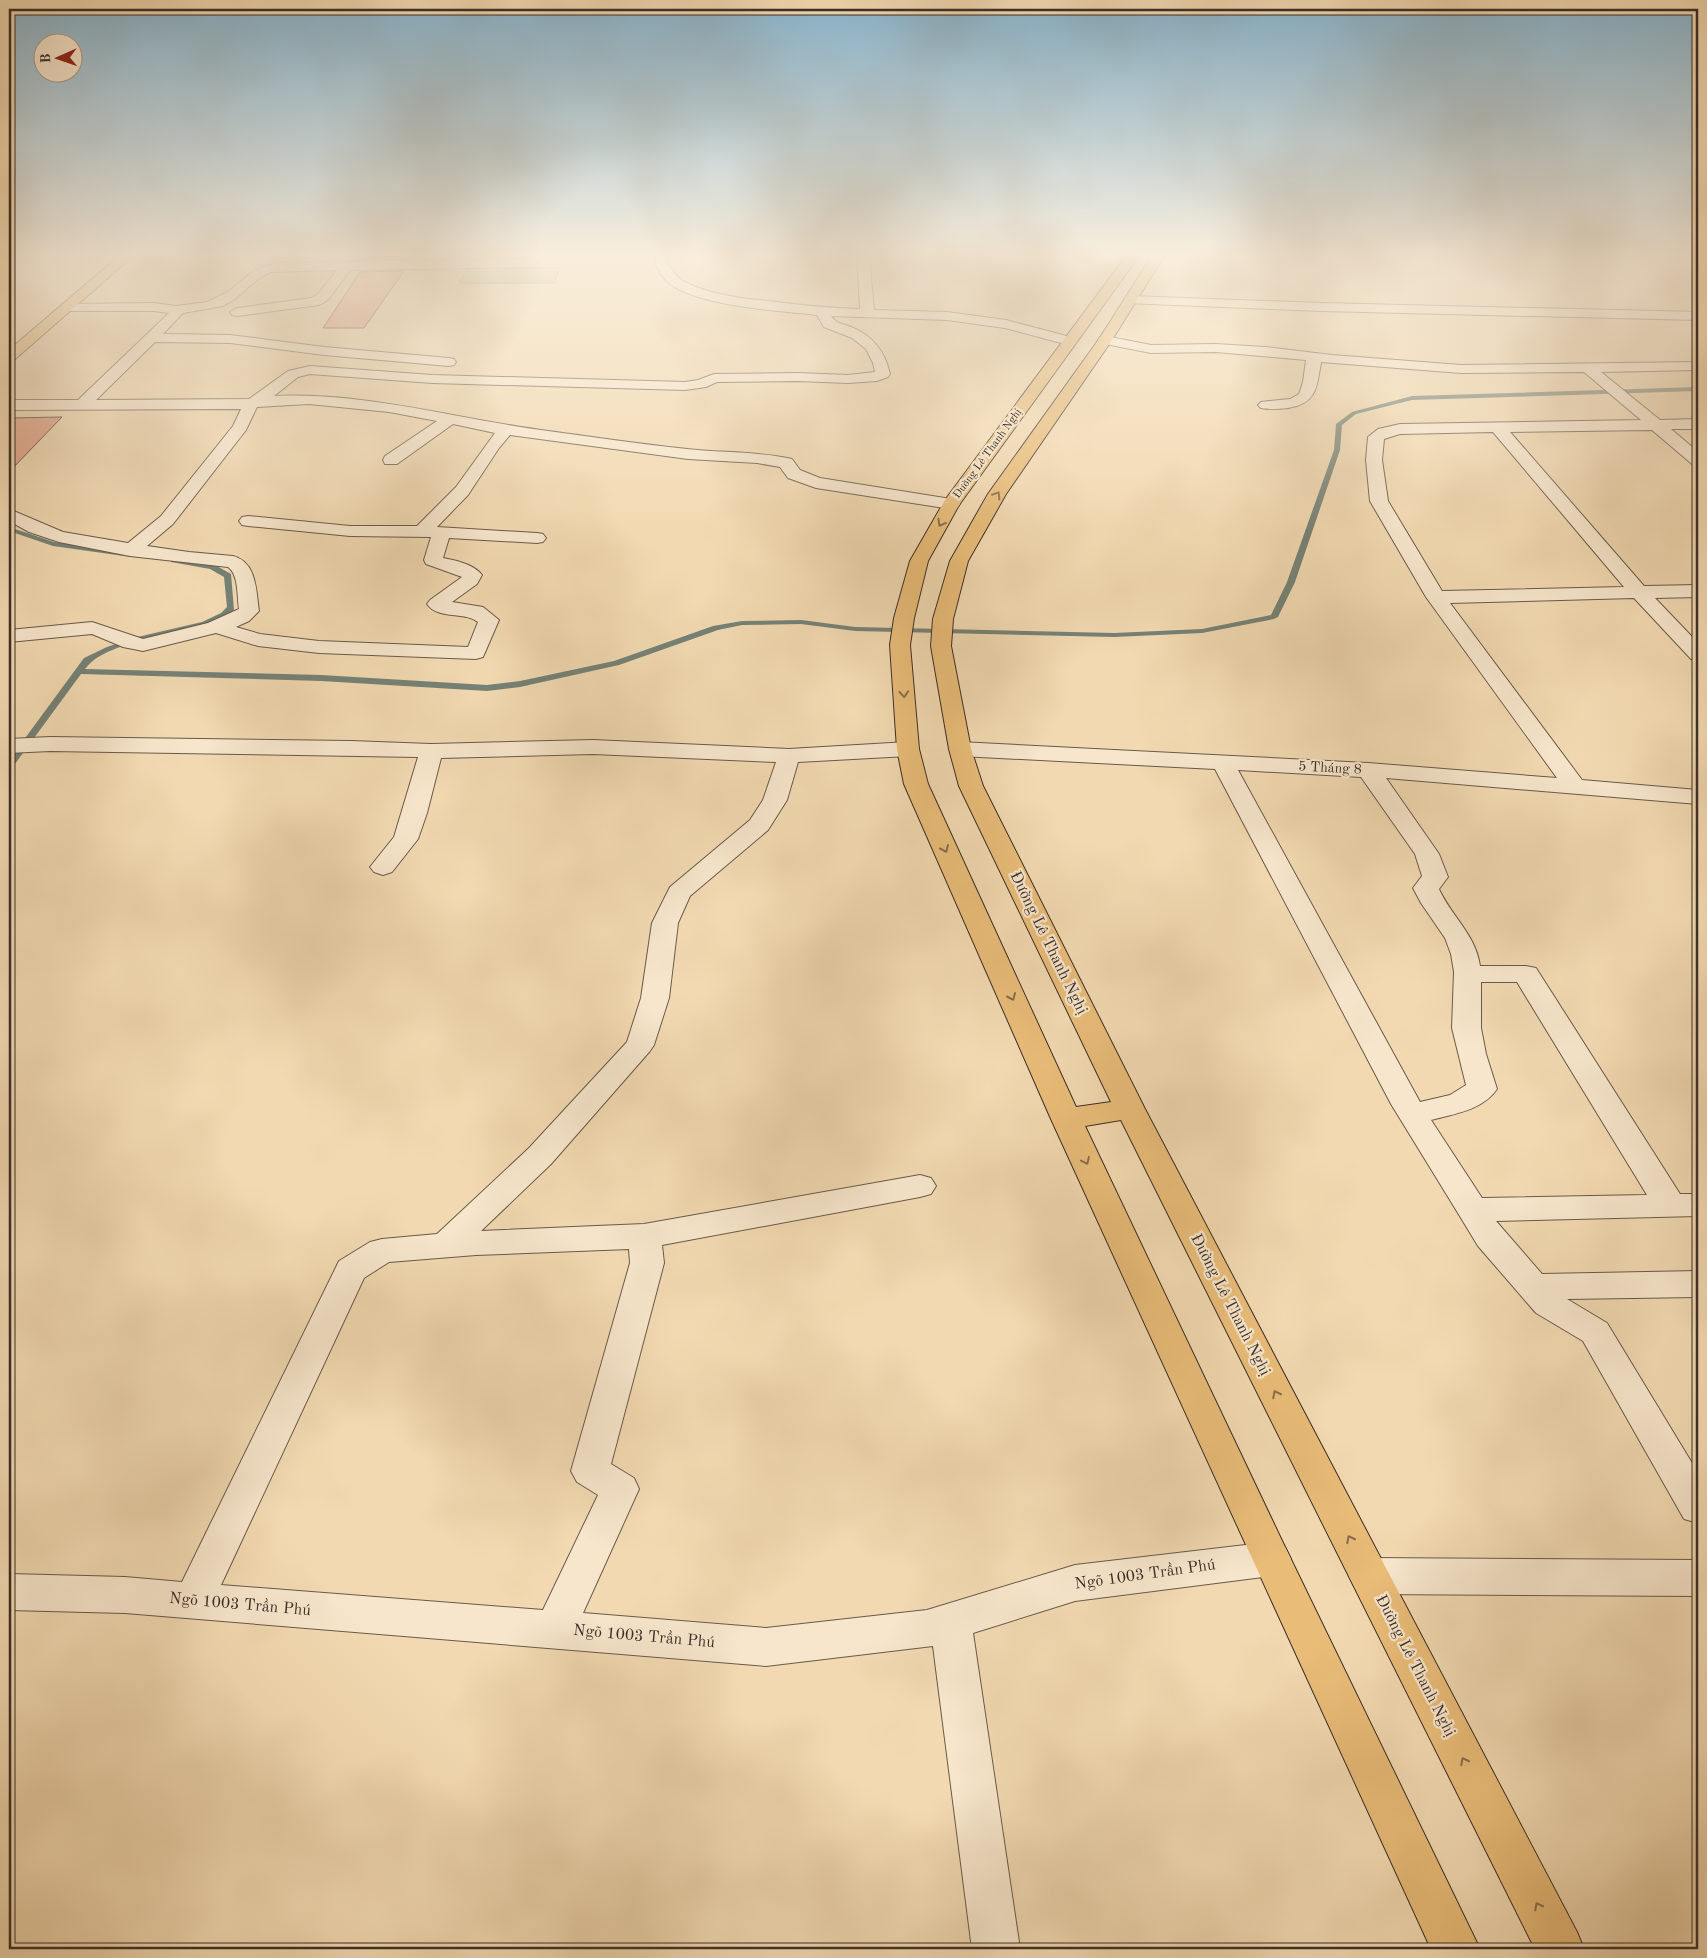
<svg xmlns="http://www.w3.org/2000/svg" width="1707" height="1958" font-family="'Old Standard TT',serif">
<rect width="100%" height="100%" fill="#f2d9b1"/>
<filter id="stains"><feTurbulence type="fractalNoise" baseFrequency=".004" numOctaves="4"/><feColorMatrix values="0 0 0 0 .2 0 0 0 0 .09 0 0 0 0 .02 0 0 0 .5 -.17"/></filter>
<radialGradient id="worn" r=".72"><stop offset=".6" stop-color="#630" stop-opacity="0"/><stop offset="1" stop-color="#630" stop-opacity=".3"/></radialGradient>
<polygon fill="#b8c08d" stroke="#7a785a" points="468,268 560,268 554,283 459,283"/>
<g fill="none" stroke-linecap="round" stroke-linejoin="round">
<g fill="#758277" fill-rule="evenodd">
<path d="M1698,387V391L1412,400L1356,414L1342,425L1340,450L1295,582L1278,617L1274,619L1202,633L1114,637L855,631L801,624L742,625L718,630L619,665L520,687L487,691L321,681L81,674L12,768L9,769V760L84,658L107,647L133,638L202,622L221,613L227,607L224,577L210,569L171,562V558H174L215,565L231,574L234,610C212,631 183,630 155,637C142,640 129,644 117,648C105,653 93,658 85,669L321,675L487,685L520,681L614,661L713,626L742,621L801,620L855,627L1114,633L1202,629L1271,615L1287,582L1334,450L1336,424L1352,412L1412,396Z"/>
<polygon points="9,527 54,542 131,553 135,555 131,557 53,546 9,531"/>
</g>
</g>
<g fill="#e29a7e" stroke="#3b2f28">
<polygon points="369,256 414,256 412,259 367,260"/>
<polygon points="404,271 364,328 323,328 360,272"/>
<polygon points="62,417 9,472 9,418"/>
</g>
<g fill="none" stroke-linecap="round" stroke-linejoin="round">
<defs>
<g id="minor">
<path d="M656,256H668L667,263C672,271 677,278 685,282C710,295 741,298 768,301C799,305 829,308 860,309L857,256H869L874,310L947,312L1006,320L1074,338L1076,341L1069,345L1005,328L947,320L831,316C836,324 844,324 851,327C873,336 885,351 890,374L888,377L877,381L848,383L798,381L717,382L706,387L685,390L432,383L310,374L298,377L274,396C367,392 456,419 548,431C594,437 640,444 687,449C722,453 757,451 792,459L800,470L820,478L951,499L957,500L960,504L957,508L951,509L816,488L788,478L780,467L757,463L688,459L510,435L499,448L468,495L437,527L537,533L543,534L546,538L543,542L537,543L449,538L443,558C455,560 475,565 482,575L477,584L452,602L483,607L499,620L483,657L476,659L319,653L258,646L216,633L143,651L123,647L92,634L9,642V630L92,622L143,639L208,623L239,609C237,597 239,575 228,567L130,556L59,542L29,532L9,521V509L63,532L128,543L161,516L233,426L241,409L9,410V400H78L169,313L154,311H68L63,310L61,307L63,304L154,303L176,306L207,302L226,293L255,270L276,263L533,259L539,263L533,267L350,270L328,300L319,305L237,316L232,315L230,312L237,308L311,298L318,294L337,270L271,272L258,279L235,299L223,306L183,313L163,334L230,335L324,347L449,358L454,359L456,362L454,365L449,366L324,355L230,343L155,342L96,400L249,399L288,371L310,366L432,375L685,382L698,380L714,374L798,373L848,375L875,372L873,363L866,349L852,338L824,327L817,315C781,311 689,306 665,279C661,275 658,268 655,263ZM309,404L389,412L437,421L385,456L383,460L385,464H397L453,424L495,433L456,487L417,526H350L248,516L242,517L239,521L242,525L248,526L350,536L431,537L424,560L426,564L462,577L430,600L427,604C438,620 464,611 478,622L468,647L319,641L260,634L236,627L249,621L259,611C256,591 257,562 233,556L189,552L147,546L173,524L246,430L257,407Z"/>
<polygon points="1131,296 1322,303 1698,312 1698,320 1322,311 1126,303 1124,300 1126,297"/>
<path d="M1105,336L1151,345L1216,344L1265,347L1332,355L1461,365L1698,362V370L1601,372L1660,420L1698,419V429H1671L1698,452V465L1692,464L1652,430L1510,432L1644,586L1698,585V597L1655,598L1698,643V661L1691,659L1634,598L1450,603L1582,780L1698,790V804L1386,778L1439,854L1448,877L1439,889C1451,916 1476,935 1480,966H1526L1536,968L1680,1194H1698V1216L1496,1221L1542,1274L1698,1271V1297L1567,1299L1607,1323L1698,1473V1523L1684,1519L1583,1341L1536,1313L1478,1246L1461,1218L1391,1104L1215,769L960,756L952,754L949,749L952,744L960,742L1368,763L1557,778L1426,597L1370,501L1366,460L1368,437L1378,429L1400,424L1641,420L1584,372L1461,373L1321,362C1317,386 1317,404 1288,408C1279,409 1269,410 1261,408L1258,405L1261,402L1290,399L1299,394L1303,382L1306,360L1216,352L1151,353L1100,343L1098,340L1100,337ZM1493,432L1624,587L1442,591L1388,501L1382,460L1384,439L1400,434ZM1238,770L1361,777L1415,854L1422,876L1413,888L1421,903L1445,938L1451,954L1454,972L1452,1028L1466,1085L1450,1095L1420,1102ZM1481,982H1517L1647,1195L1482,1198L1431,1120C1454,1114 1483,1110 1497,1089L1486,1054L1481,1028Z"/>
<path d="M50,737L351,741L431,744L593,740L789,749L908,742L916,744L919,749L916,754L908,756L798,762L787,800L768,830L690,896L678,923L669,998L654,1045L650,1051L551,1164L481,1231L644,1224L920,1175L931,1178L936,1186L931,1194L920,1197L662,1245L664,1263L611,1464L634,1478L639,1489L583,1613L766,1628L927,1610L1075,1565L1271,1542L1285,1547L1291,1559L1285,1571L1271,1576L1075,1601L973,1633L1020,1949H972L933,1646L766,1666L125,1613L9,1610V1574L125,1577L182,1582L339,1261L370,1242L382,1239L437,1234L529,1148L627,1042L641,998L652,923L670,887L750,820L763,800L776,762L593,754L441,758L427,813L418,839L392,872L383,875L374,872L370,867L394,837L418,757L50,751L9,753V739ZM629,1249L630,1263L571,1471L577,1482L598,1495L543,1610L221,1585L364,1278L389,1262L476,1255Z"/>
<polygon points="1369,1558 1698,1560 1698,1596 1369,1594 1355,1588 1349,1576 1355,1564"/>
</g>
<polygon id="major" points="119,256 133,256 14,360 9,361 9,350"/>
<polygon id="highway" points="1126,256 1139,256 959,505 928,561 914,618 910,645 919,749 928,784 1076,1107 1111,1102 959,786 949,749 931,646 933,619 950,561 988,494 1099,339 1152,256 1164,256 1112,340 1006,494 968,561 953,619 951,646 971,749 983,786 1145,1109 1577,1932 1584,1949 1535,1949 1121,1120 1085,1126 1285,1547 1480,1949 1431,1949 1051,1119 904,784 897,749 890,645 894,618 910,561 945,500"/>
</defs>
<use href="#minor" stroke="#695a4a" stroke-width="2"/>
<use href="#major" stroke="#3b2f28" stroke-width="2"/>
<use href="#highway" stroke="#3b2f28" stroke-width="2"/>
<use href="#minor" fill="#f7e6cc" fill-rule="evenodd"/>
<use href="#major" fill="#e9bc78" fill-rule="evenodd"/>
<use href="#highway" fill="#e9bc78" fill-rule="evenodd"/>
</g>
<defs><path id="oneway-chevron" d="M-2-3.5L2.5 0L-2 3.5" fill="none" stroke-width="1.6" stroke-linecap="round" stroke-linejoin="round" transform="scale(1.25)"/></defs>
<g stroke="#896e4c">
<use href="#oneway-chevron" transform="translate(997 495) rotate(-58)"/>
<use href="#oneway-chevron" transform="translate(941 523) rotate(119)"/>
<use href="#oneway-chevron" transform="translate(904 694) rotate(86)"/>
<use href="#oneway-chevron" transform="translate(945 849) rotate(66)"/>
<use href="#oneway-chevron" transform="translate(1012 997) rotate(66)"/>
<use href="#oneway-chevron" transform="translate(1086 1161) rotate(65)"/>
<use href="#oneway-chevron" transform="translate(1276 1394) rotate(-117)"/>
<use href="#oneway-chevron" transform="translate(1350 1539) rotate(-117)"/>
<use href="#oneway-chevron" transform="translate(1464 1761) rotate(-117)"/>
<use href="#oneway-chevron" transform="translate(1538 1906) rotate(-117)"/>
</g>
<linearGradient id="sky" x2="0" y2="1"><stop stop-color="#89b6d0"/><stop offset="0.48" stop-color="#f9eedc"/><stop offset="1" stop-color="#f9eedc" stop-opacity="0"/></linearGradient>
<rect width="1707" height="531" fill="url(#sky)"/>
<g text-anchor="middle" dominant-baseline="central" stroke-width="4.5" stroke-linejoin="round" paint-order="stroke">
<g font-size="11" fill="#3b2f28" stroke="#f7e6cc">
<text transform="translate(988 454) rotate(-54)">Đường Lê Thanh Nghị</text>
</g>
<g font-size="14" fill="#3b2f28" stroke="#f7e6cc">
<text transform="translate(1330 768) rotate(3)">5 Tháng 8</text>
</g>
<g font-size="16" fill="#3b2f28" stroke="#f7e6cc">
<text transform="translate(1048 943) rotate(64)">Đường Lê Thanh Nghị</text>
<text transform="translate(1230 1305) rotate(63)">Đường Lê Thanh Nghị</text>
<text transform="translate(1145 1575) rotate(-8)">Ngõ 1003 Trần Phú</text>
<text transform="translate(240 1605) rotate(5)">Ngõ 1003 Trần Phú</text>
<text transform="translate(644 1637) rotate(5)">Ngõ 1003 Trần Phú</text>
<text transform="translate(1415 1666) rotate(63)">Đường Lê Thanh Nghị</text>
</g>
</g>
<rect width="1707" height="1958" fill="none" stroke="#f2d9b1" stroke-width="30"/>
<rect x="10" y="10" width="1687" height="1938" fill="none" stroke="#3b2f28" stroke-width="2.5"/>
<rect x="15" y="15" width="1677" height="1928" fill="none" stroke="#3b2f28"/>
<g transform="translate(58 58) rotate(268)"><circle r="24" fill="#f7e6cc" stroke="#ac9d8a"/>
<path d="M0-4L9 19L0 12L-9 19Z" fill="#8f2418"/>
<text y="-8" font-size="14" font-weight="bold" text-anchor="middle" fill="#3b2f28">B</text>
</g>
<rect width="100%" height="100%" filter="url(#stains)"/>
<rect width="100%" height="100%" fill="url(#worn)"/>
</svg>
